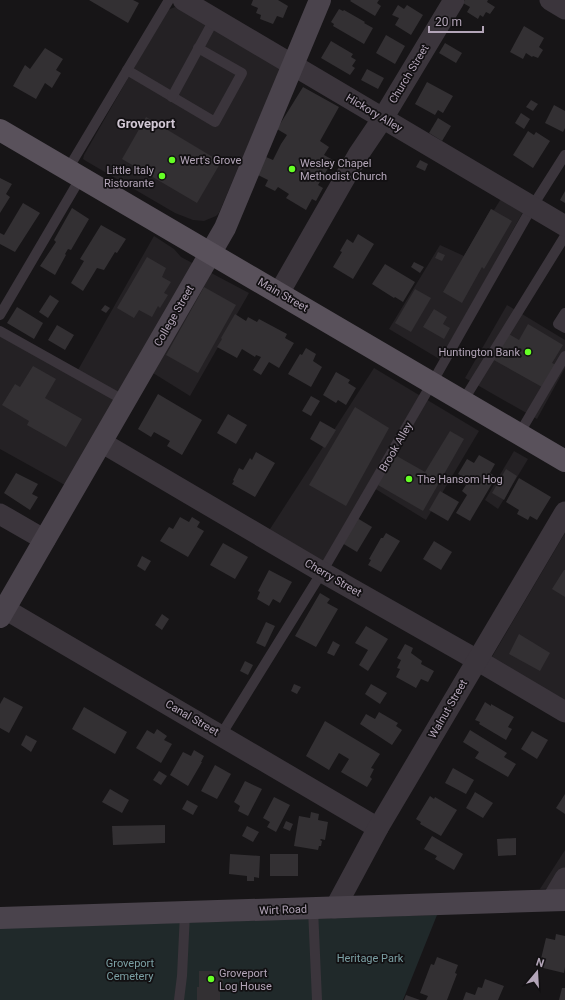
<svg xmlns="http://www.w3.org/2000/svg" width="565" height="1000" font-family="Roboto,sans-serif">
<rect width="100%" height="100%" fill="#171517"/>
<g fill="#242124">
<polygon points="178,6 281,68 219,213 216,216 204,221 193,220 175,213 86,161 83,159 84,155 167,10"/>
<polygon points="502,197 524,210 441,360 389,329 440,245 464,256 491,209 494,210"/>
<polygon points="154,236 174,249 181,257 249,293 190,396 137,363 81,494 0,449 0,336 74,377"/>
<polygon points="507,305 565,340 565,368 537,419 465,378"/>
<polygon points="374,368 479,431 426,520 369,485 318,575 261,543"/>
<polygon points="514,451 528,459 498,509 485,500"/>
<polygon points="565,533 565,720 483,672"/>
<polygon points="565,850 565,888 540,889"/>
</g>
<polygon fill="#20292a" points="437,915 403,1000 0,1000 0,928"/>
<g fill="#333033">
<polygon points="89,0 133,0 139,3 128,23"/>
<polygon points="253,0 278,0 288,6 283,18 277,16 273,24 260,19 261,15 256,13 258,8 251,5"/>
<polygon points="351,0 379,0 377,3 381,6 375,16 350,1"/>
<polygon points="465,0 488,0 487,2 495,7 490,14 486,12 483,17 480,15 478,19 467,12 470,7 463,3"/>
<polygon points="398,5 404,9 407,5 423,15 411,35 395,25 399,18 392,15"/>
<polygon points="339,9 343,11 344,10 365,22 364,23 373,28 364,44 333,26 334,24 331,22"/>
<polygon points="524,26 544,38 539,47 543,50 538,58 533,56 532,57 526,53 523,59 510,52"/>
<polygon points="386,35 405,46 395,64 376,53"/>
<polygon points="331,41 353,54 351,57 356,60 352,66 355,68 350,75 321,58"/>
<polygon points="445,43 462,53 456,63 439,53"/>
<polygon points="45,48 63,59 56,70 61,73 52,88 45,83 36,99 13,86 25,65 30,69"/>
<polygon points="367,69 384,78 378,89 361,80"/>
<polygon points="427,82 453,96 443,113 438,110 435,115 415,104"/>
<polygon points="303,87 339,107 320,141 329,147 324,155 333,160 318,185 323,188 316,201 312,199 306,210 286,198 289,194 278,187 275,191 265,186 268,180 256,174 266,157 273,160 281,144 287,135 277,129"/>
<polygon points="531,100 538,104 533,111 526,107"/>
<polygon points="554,105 565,111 565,128 563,132 545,123"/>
<polygon points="521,113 530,119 524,129 515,123"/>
<polygon points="146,117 221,162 197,203 122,159"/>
<polygon points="438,118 451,126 442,141 429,133"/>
<polygon points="528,131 534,135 536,132 550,141 533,168 513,155"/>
<polygon points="420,160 428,164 425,171 416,167"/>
<polygon points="0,178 12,184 6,194 10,197 0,213"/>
<polygon points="565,191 565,203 560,200"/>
<polygon points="23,203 40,213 15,252 0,244 0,233 4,235"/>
<polygon points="72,208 89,219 71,250 68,249 65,254 66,255 55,275 40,266 56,242 54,240"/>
<polygon points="491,209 512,221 484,269 482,267 462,303 443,292"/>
<polygon points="101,225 126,239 117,253 115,252 104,270 97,268 83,291 71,283 84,261 80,259"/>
<polygon points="358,234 374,244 353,279 333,267 342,252 340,251 347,239 353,243"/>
<polygon points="438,252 445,255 442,261 435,258"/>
<polygon points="147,257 166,268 162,277 171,282 164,293 168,295 160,308 158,306 152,317 139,310 134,318 117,308"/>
<polygon points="414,262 424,267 420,273 411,267"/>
<polygon points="385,264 415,282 403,302 395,297 394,298 372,284"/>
<polygon points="204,287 236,305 198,373 166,355"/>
<polygon points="415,289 431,298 411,332 395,323"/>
<polygon points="50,295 59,301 48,318 39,312"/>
<polygon points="105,305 110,308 106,313 101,310"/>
<polygon points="17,307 43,323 34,339 7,323"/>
<polygon points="434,309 447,317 443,324 450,328 444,339 423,327"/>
<polygon points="235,314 246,321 248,317 257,322 259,319 287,334 285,338 294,343 279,368 269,362 261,375 253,370 261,357 256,355 255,357 242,349 237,358 217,347 222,339 221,338"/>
<polygon points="528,324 563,345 552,363 556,365 542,387 492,359 507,333 519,340"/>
<polygon points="57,325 74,335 65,350 48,340"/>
<polygon points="306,348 316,354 313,361 322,367 311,387 288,374 300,354 302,355"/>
<polygon points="33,366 56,379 45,398 82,419 66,447 27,425 29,421 2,405 15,384 20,387"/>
<polygon points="336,372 350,380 348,383 356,388 346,405 338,400 336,403 323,395"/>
<polygon points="158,394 202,420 182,455 167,446 170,441 154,432 151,437 138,429"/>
<polygon points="311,396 320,401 311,416 302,411"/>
<polygon points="355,407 389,428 346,506 309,485"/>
<polygon points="228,414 247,425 236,444 217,433"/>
<polygon points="320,421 336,430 325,448 310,439"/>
<polygon points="450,431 464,439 423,511 378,485 395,455 425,472"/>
<polygon points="256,452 275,463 255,497 232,484 234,481 233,480 239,468 243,470 250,458 252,460"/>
<polygon points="479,455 495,464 490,473 496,477 470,521 456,513 467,495 462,491 466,485 457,480 460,475 458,474 467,459 474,463"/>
<polygon points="506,469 517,476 504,500 492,493"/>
<polygon points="16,473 38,484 32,494 38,497 30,510 4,493"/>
<polygon points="519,478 551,497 537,520 530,516 528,520 517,514 519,510 506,502"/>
<polygon points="440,491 459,502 448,521 429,510"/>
<polygon points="180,517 189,522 192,517 200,522 197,527 204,531 188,557 160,541 169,527 173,529"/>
<polygon points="357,518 372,527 357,552 342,543"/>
<polygon points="386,533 400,541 381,572 368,565 371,560 369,559 381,538 383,538"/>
<polygon points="434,541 452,552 441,570 423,559"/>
<polygon points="223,543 248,557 235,579 210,565"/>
<polygon points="142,556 151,561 145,571 137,566"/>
<polygon points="269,570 292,582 280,603 273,599 269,606 257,599 260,592 258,591"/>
<polygon points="564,570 565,570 565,597 552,589"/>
<polygon points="320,593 330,599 327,603 338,609 316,647 295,636"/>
<polygon points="162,614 169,619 162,630 155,625"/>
<polygon points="266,622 275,626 265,647 256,643"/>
<polygon points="366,626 388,639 368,671 359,665 368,650 355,643"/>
<polygon points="519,634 550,653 540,671 509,654"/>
<polygon points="333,641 340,645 334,656 327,653"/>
<polygon points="405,644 413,648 411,653 422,661 421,664 434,671 428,682 421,679 416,688 396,677 400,669 397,668 401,660 397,658"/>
<polygon points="245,661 253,665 248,675 240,671"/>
<polygon points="294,684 301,687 297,694 291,691"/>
<polygon points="371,684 387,693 380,704 365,694"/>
<polygon points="4,697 23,707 9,733 0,728 0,704"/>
<polygon points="485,702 491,706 491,704 514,717 508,727 512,729 506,740 479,724 480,722 475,720"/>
<polygon points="84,707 127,732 115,754 72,729"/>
<polygon points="379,712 398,723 396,726 402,730 392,745 360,724 366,714 375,719"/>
<polygon points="325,721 380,754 371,768 374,769 370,777 372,779 367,787 341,772 349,759 339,753 329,770 306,756"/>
<polygon points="157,729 167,736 164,740 172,744 161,763 136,748 147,730 154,734"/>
<polygon points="470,730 507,753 504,757 516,764 508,777 475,758 479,752 463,742"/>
<polygon points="532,731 548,740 537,759 521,749"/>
<polygon points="26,735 37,741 31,752 21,745"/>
<polygon points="194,750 204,756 201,762 202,762 188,786 170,775 183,752 191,756"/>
<polygon points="215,765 231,774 217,799 201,791"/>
<polygon points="453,768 474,780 466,794 445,783"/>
<polygon points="159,771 167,776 161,785 153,780"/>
<polygon points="245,781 262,789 248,816 238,811 240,806 234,802"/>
<polygon points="110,789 129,800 122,813 102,802"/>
<polygon points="475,792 493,803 483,818 466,808"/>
<polygon points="565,794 565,814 556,808"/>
<polygon points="430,796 434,799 435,797 457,810 441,836 420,824 421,822 416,819"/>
<polygon points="274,797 290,805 276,832 267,827 270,822 263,818"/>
<polygon points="187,800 198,806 193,815 182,809"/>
<polygon points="311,812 319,814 318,820 328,822 325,840 321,839 320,840 322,841 321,846 319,846 318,850 294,846 299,816 310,818"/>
<polygon points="286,821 293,824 290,831 283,828"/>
<polygon points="165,825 165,843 113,845 112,826"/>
<polygon points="247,826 259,832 253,842 242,836"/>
<polygon points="432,836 463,854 454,870 435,859 437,856 424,849"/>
<polygon points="516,838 516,855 498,856 497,839"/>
<polygon points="230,854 260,856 259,878 254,877 254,881 247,881 247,876 229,874"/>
<rect x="270" y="854" width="28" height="22"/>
<polygon points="556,934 565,936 565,967 564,973 539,967 546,938 555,940"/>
<polygon points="437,957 458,965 455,973 457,974 447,1000 426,1000 428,996 420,993 431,964 434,965"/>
<polygon points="199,971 223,971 223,989 220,989 220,1000 197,1000 197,987 199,987"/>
<polygon points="485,979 504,986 498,1000 463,1000 466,992 475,995 478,987 482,988"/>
<polygon points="562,988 565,988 565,1000 559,1000"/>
<polygon points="406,995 420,1000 404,1000"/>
</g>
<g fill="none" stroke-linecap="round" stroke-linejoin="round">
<g stroke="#3b353c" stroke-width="10">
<polyline points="127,70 215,122 242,73 198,48"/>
<polyline points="172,97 215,18"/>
<polyline points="68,169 169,0"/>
<polyline points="565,313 558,324 565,328"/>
<polyline points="0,315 81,177"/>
<polyline points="0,331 125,401"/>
<polyline points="463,401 565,236"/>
<polyline points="519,434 565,356"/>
<polyline points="221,735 322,572 432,383 532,207 565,155"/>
<polyline points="313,909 317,1000"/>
<polyline points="179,1000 182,976 185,913"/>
</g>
<g stroke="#3b353c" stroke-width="21">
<polyline points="183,0 565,226"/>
<polyline points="550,0 565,9"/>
<polyline points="279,293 358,155 383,118 454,0"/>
<polyline points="101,442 322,572 477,660 565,712"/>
<polyline points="0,514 45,540"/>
<polyline points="5,609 378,828"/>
<polyline points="552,900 565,878"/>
<polyline points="335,908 378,828 565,512"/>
</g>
<g stroke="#4a434c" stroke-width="22">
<polyline points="0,617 225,228 320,0"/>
<polyline points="0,918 565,900"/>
</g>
<polyline stroke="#59515b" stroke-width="22" points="0,130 565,461"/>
</g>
<g fill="#65ff25" stroke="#121012" stroke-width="1.5">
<circle cx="172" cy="160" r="4"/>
<circle cx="292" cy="169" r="4"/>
<circle cx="162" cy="176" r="4"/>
<circle cx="528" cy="352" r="4"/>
<circle cx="409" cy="479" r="4"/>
<circle cx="211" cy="979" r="4"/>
</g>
<g text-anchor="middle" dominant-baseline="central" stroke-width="3.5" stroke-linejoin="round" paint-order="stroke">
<g font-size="11" fill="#b3a5b8" stroke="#121012">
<text transform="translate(409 74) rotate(-59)">Church Street</text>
<text transform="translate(374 113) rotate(31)">Hickory Alley</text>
<text transform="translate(283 295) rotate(30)">Main Street</text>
<text transform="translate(174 316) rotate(-60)">College Street</text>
<text transform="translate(396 447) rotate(-60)">Brook Alley</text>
<text transform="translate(333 578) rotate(30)">Cherry Street</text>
<text transform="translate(448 709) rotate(-60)">Walnut Street</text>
<text transform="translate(192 718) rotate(30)">Canal Street</text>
<text transform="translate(283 910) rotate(-2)">Wirt Road</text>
</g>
<g font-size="11" fill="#b3a5b8" stroke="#121012" text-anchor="start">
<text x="180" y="160">Wert's Grove</text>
<text x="300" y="163">Wesley Chapel<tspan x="300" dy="13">Methodist Church</tspan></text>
<text x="154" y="170" text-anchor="end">Little Italy<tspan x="154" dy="13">Ristorante</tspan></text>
<text x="520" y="352" text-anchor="end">Huntington Bank</text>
<text x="417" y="479">The Hansom Hog</text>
<text x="219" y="973">Groveport<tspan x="219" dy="13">Log House</tspan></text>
</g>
<g font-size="11" fill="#7ba0a4" stroke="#121012">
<text x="370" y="958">Heritage Park</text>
<text x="130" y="963">Groveport<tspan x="130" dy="13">Cemetery</tspan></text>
</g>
<g font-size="13" font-weight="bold" fill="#d1c7d4" stroke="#121012">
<text x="146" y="123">Groveport</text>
</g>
</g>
<g transform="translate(537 972) rotate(18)" stroke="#121012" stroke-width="3" paint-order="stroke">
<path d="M0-3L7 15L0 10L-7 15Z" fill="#b3a5b8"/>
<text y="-6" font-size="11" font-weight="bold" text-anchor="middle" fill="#b3a5b8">N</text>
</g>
<path d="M429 26v6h54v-6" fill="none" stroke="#b3a5b8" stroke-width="2"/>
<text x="435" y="26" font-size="12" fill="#b3a5b8" stroke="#121012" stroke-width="3" paint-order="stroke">20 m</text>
</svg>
